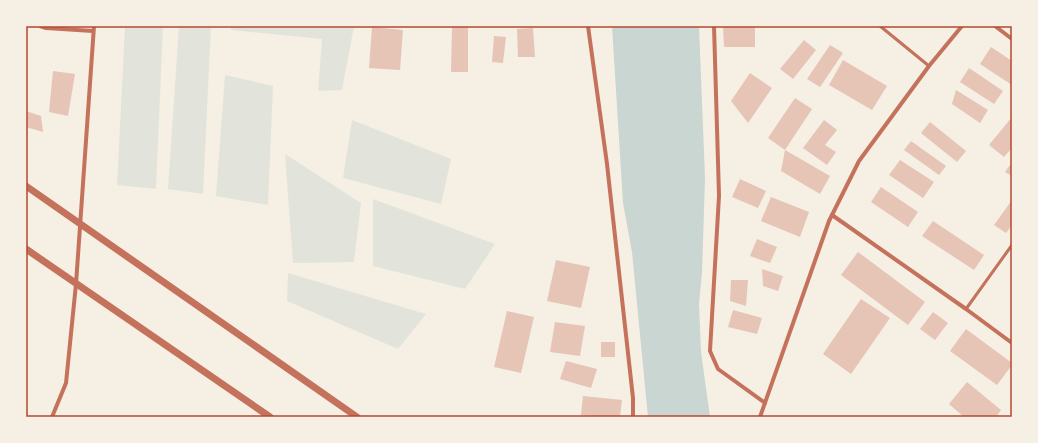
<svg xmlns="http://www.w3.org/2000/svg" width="1038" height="443" font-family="Cabin,sans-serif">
<rect width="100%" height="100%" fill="#f6efe4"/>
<g fill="#e2e4dc">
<polygon points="125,26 163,26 156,189 117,185"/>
<polygon points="179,26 211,26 203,194 168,189"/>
<polygon points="231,26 354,26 342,90 318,91 322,39 231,30"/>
<polygon points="225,75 273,86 268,205 216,196"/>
<polygon points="352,120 451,159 441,204 343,178"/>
<polygon points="285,154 361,203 354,262 293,263"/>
<polygon points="373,199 495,244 465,289 373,266"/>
<polygon points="288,273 426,314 398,349 287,301"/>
</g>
<polygon fill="#c9d6d2" points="612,26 699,26 705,178 702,273 699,304 701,352 710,417 648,417 632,252 623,203"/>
<g fill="#e6c5b7">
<polygon points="452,26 468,26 468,72 451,72"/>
<polygon points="723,26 755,26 755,47 724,47"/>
<polygon points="372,27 403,30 400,70 369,68"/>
<polygon points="533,28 535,57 518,57 517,29"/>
<polygon points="494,36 506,37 503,63 492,62"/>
<polygon points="804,40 816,50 793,79 780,69"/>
<polygon points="830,45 843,53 820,87 807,79"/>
<polygon points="991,47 1012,61 1012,85 980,64"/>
<polygon points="843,60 887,86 872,110 829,85"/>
<polygon points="969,68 1003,91 994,104 960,82"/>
<polygon points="53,71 75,74 68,116 49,112"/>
<polygon points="750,73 772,88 748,123 731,101"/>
<polygon points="956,90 988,110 980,123 952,104"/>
<polygon points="795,98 812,109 785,150 768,138"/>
<polygon points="26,111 41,116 43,132 26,127"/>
<polygon points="1012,117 1012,148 1004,157 989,145"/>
<polygon points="824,120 837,130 825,145 836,152 827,165 803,148"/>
<polygon points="930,122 966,151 957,162 921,133"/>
<polygon points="911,141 946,166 939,175 904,150"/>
<polygon points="785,150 830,176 820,194 781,171"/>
<polygon points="900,160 934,182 923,198 889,175"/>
<polygon points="1012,162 1012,176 1005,172"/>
<polygon points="740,179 766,191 758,208 732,197"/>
<polygon points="881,187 918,212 908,227 871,202"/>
<polygon points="771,197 809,212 800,237 761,221"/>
<polygon points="1012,200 1012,225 1006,233 994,225"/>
<polygon points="933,221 984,255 974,270 922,236"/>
<polygon points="757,239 777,247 770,263 750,256"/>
<polygon points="858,252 925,302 908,325 841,275"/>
<polygon points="556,260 590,267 581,308 547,301"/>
<polygon points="762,269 783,276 778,291 763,286"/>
<polygon points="731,280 748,280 746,306 730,301"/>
<polygon points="861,299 890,318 851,374 823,354"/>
<polygon points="733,310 762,318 757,334 728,327"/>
<polygon points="507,311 534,317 521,373 494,367"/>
<polygon points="933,312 948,323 935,340 920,329"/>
<polygon points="555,322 585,326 580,356 550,352"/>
<polygon points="966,329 1012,363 1012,365 997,385 950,351"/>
<rect x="601" y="342" width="14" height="15"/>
<polygon points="566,361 597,369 591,388 560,379"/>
<polygon points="967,382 1001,410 996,417 964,417 949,404"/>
<polygon points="583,396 622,400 620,417 597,417 581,415"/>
</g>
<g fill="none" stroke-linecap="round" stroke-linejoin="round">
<g stroke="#c5725c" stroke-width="3">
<polyline points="880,26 929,66"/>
<polyline points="966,309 1012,245"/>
</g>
<g stroke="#c5725c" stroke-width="4">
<polyline points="40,26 46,28 93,31"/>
<polyline points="588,26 607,164 633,398 633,417"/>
<polyline points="714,26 719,196 710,351 718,369 765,403"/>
<polyline points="995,26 1012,39"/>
<polyline points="832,215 966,309 1012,343"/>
<polyline points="52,417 66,383 76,284 94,26"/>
<polyline points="760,417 829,221 859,161 929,66 962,26"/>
</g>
<g stroke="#c5725c" stroke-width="7">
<polyline points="26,186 357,417"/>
<polyline points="26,249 270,417"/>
</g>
</g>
<rect width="1038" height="443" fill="none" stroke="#f6efe4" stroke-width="54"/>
<rect x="27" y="27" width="984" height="389" fill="none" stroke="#b5482f" stroke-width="1.5"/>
</svg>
